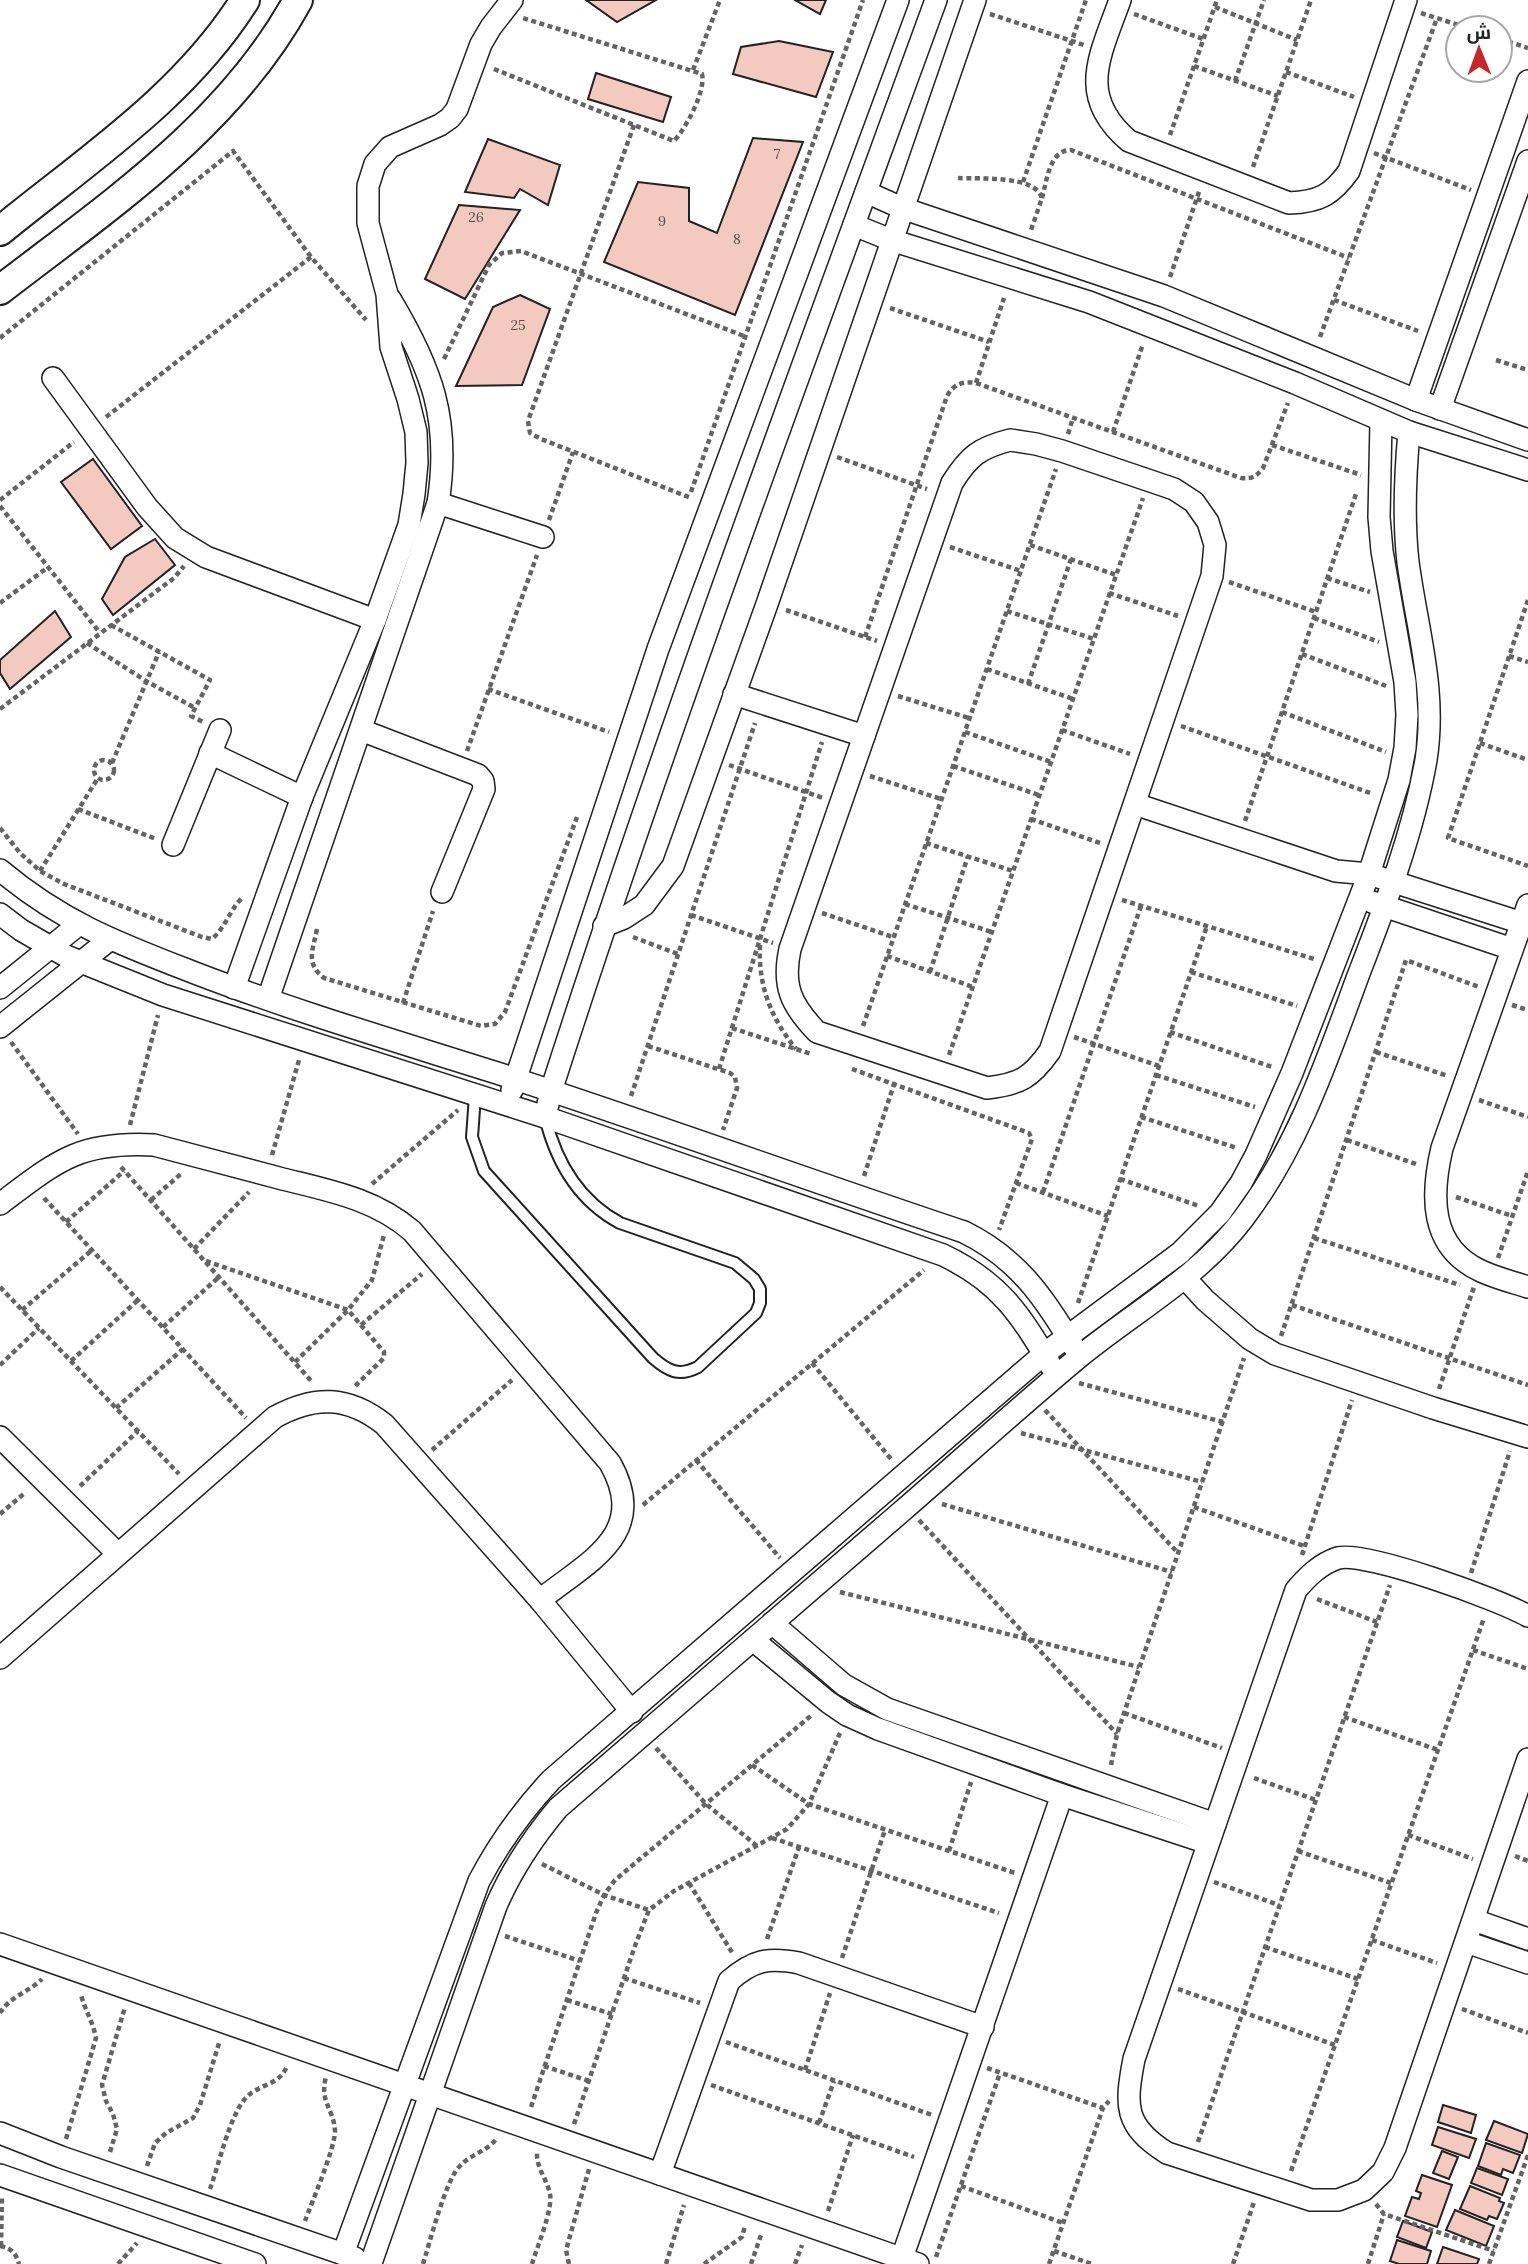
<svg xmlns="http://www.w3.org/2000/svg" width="1528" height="2264" font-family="Lora,Cairo,serif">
<rect width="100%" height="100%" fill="#fff"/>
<g fill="#f3c9c0" stroke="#222" stroke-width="2">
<polygon points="586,0 656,0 617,22"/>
<polygon points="795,0 826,0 820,14"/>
<polygon points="779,41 833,52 816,97 733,74 741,47"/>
<polygon points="596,73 671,97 663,122 588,99"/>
<polygon points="753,138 803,142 735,315 604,262 638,182 689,188 689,221 717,233"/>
<polygon points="488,139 560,165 548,205 520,189 514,198 465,192"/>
<polygon points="459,205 520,210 465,299 425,279"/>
<polygon points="520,295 550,309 522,385 456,386 493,307"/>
<polygon points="93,459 142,526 111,549 61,482"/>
<polygon points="155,539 175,565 113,615 102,599 125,557"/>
<polygon points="55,611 71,637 10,689 0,673 0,660"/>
<polygon points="1443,2105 1476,2115 1471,2133 1438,2122"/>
<polygon points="1494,2121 1528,2134 1522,2153 1486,2140"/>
<polygon points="1438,2127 1476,2139 1469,2158 1432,2145"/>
<polygon points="1486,2143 1520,2155 1513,2173 1503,2169 1501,2175 1478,2166"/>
<polygon points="1442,2151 1458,2157 1449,2179 1433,2173"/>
<polygon points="1477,2168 1508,2179 1502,2195 1471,2183"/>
<polygon points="1422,2175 1452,2185 1437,2227 1405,2216 1412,2197 1419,2199 1421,2193 1416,2191"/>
<polygon points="1470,2186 1500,2198 1499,2201 1504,2203 1497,2219 1489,2216 1487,2220 1460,2209"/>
<polygon points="1455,2210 1494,2226 1486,2246 1446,2230"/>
<polygon points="1403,2221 1432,2232 1426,2248 1397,2237"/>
<polygon points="1397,2240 1431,2251 1427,2264 1399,2264 1390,2261"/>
<polygon points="1443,2247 1479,2259 1477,2264 1437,2264"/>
</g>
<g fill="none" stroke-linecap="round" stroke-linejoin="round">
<defs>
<path id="lane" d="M475,1096L472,1137L484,1171L653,1358C668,1371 679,1377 698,1367L756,1313L760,1303V1289L754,1279L735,1263L620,1223C579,1201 556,1162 545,1117"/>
<g id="street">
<path d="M1120,0C1100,56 1076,96 1129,141L1289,203C1319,202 1332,195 1349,171L1406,0"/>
<polyline points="866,192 902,208 1164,296 1416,400 1528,440"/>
<polyline points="854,225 891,240 1089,302 1295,383 1409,432 1528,470"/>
<polyline points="53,378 147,507 175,538 206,557 375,620"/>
<polyline points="1416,400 1528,81"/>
<polyline points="1440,409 1528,161"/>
<path d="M1010,440L1036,444L1062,451L1174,489L1194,502L1208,522L1215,545L1212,576L1050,1051C1031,1078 1020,1084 987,1088L817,1032C791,1005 782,986 790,949L952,483C969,456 979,448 1010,440Z"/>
<polyline points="438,503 543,537"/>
<polyline points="734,694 864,736"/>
<polyline points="361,730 478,775 483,781 484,789 442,892"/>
<polyline points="210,753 302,797"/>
<polyline points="1135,804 1336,871 1369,874 1522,923"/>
<polyline points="173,845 220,730"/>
<path d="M0,870C63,923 120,944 195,973C294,1011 396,1041 497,1073C654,1124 808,1180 964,1232C1017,1258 1044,1297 1073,1346"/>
<polyline points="1372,902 1512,949"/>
<path d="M1528,905L1442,1148C1431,1195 1429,1247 1481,1271C1496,1278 1512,1282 1528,1287"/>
<path d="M0,914L21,930L66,956L163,995L545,1117L943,1255C1000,1282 1020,1314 1051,1366"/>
<polyline points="604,926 624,918 644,905 673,866 767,604 975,0"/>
<polyline points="0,988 78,925"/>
<polyline points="234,988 302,797 375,620 409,525 414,494 417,463 416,432 408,399 391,347 387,294 368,223 368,186 375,164 390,147 440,125 450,118 457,109 481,44 491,27 512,0"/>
<path d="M268,999L438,503C451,420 432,369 390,299"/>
<polyline points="0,1027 109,940"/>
<polyline points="512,1090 658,649 898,0"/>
<path d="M545,1117L551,1091C669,724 804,362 936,0"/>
<path d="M0,1204C57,1161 79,1141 154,1145C195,1156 237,1167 279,1178C326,1190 374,1198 412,1231L610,1463C650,1534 589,1561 540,1600"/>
<polyline points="1185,1278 1205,1300 1250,1339 1275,1354 1433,1408 1528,1437"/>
<polyline points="0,1437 118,1554"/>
<path d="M1528,1616C1500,1600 1366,1551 1338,1558C1320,1564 1308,1576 1296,1590L1134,2059C1125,2106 1124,2126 1167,2153L1311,2200H1338L1364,2190L1383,2172L1395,2148L1528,1759"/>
<polyline points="772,1623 844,1685 887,1709 1215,1824"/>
<polyline points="753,1640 828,1702 847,1715 878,1729 1062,1795 1208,1843"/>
<path d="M0,1658L275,1417C315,1395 348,1396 384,1424L540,1600L632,1712"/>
<polyline points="1474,1920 1528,1939"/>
<polyline points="1466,1942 1528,1963"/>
<polyline points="0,1944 918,2264"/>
<polyline points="0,2133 61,2157 355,2258"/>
<path d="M660,2174L729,1981C753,1960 768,1957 799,1963L983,2027"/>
<polyline points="0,2175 255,2264"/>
<path d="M343,2254L479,1881C499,1843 522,1811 551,1780L1044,1354L1180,1253L1220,1213L1241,1183L1256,1155L1292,1073L1369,874L1399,780L1405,748L1407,715L1405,682L1382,551L1379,517L1381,421"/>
<polyline points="902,2258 1062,1795"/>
<path d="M371,2263L496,1906C512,1869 532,1839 558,1808C672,1709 787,1611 901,1512C960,1461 1018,1408 1078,1358C1134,1312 1199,1277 1243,1219C1298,1147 1327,1060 1358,976C1385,906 1413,834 1426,760C1437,690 1417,630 1408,562C1403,518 1405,476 1409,432"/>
</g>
<g id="secondary">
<path d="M0,231C87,160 185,96 245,0"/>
<path d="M0,290C110,205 230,125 298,0"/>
</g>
</defs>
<use href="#lane" stroke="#222" stroke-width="14"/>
<use href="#street" stroke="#222" stroke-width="24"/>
<use href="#secondary" stroke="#222" stroke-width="32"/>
<g stroke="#646464" stroke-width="4.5" stroke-dasharray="5 3.5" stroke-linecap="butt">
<polyline points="1215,7 1297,40"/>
<polyline points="1421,13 1468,28"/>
<polyline points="990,14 1084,45"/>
<polyline points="1134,14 1203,39"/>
<polyline points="1500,39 1528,48"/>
<polyline points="1194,66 1278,96"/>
<path d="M494,69L674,141C686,128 706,91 702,74L523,18"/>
<polyline points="693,70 720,0"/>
<polyline points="1286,72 1354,97"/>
<polyline points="1235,81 1264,0"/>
<polyline points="634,125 528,421 530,433 541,439 691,498"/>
<polyline points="1170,135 1217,0"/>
<polyline points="1374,153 1471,190"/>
<polyline points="1253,167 1311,0"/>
<path d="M958,178C980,179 1035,175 1042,198L1031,230"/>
<polyline points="1023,182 1086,0"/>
<path d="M1042,198C1047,181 1049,150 1071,150L1349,258"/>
<polyline points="1170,277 1200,189"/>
<polyline points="1334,300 1418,331"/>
<polyline points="890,308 989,342"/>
<polyline points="1320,337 1437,18"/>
<polyline points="0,338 233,151 311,257 366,320"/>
<polyline points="444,359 489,265 502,253 521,251 744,336"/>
<polyline points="1496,360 1528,370"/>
<polyline points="976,383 1004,298"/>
<polyline points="106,417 311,257"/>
<polyline points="1113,432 1143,344"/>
<polyline points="1068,434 1073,418"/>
<polyline points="1272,445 1361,475"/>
<polyline points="837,457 927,489"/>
<polyline points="691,492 863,0"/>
<polyline points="0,500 74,442"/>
<polyline points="0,506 100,633"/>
<polyline points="549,520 573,452"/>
<polyline points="1030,545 1116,575"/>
<polyline points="950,547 1021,571"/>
<polyline points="1327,578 1370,592"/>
<polyline points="1229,582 1316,612"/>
<polyline points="1109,593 1178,616"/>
<polyline points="1528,600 1448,838 1528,866"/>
<polyline points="0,603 47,568"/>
<polyline points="786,610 877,641"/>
<polyline points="1007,611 1094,639"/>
<polyline points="1314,618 1379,642"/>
<polyline points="111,625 210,680 191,716 203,722"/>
<path d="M865,637L947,396C954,384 962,381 976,383L1241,478C1252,479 1256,477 1263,468L1288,403"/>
<polyline points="87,643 146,681 195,708"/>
<polyline points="1302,654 1386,686"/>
<polyline points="1509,656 1528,662"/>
<polyline points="987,669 1073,699"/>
<polyline points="1028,684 1071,559"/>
<polyline points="488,689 609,732"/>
<polyline points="898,696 969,718"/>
<polyline points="0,709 174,578 184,566"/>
<polyline points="1282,712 1386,752"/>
<polyline points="1181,726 1373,794"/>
<polyline points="1062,730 1130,754"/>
<polyline points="965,732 1051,762"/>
<polyline points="1480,743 1528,760"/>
<polyline points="467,751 537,555"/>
<circle cx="104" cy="770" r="10"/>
<polyline points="112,763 159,652"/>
<polyline points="729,765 823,798"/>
<polyline points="953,766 1039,795"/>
<polyline points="870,776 941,799"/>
<polyline points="78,809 156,839"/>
<polyline points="1031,819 1100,843"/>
<polyline points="1245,821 1357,491"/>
<path d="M0,828L20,853L40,871L64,884L202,937L212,939C226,927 230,909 243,897"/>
<polyline points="926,843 1013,871"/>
<polyline points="40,871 98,778"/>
<polyline points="1122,900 1314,959"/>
<polyline points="905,904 992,932"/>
<polyline points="822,913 893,937"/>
<polyline points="691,915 773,943"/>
<path d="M317,929C313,950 305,963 324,978L481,1026L495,1024L505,1012L577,817"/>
<polyline points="633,937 678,954"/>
<path d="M760,945C758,986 771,1018 796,1049"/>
<polyline points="887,956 973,987"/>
<polyline points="930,972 968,856"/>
<polyline points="1191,972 1297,1006"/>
<polyline points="403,1003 433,911"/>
<polyline points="1512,1005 1528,1010"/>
<polyline points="863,1026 1056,469"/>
<polyline points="732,1028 811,1054"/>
<polyline points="1170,1032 1272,1067"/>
<polyline points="1074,1037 1159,1066"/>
<polyline points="11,1042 78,1134"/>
<polyline points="648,1046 730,1073 735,1077 737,1088 723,1130"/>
<polyline points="1376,1052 1448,1076"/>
<polyline points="949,1055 1143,498"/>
<polyline points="719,1069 822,742"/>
<polyline points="852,1069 1029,1133 1032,1139 999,1230"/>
<polyline points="1156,1075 1255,1107"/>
<polyline points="631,1096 755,723"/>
<polyline points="1479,1100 1528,1117"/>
<polyline points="1141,1117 1237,1148"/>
<polyline points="130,1125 158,1015"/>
<polyline points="1347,1140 1419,1165"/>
<polyline points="272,1155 299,1060"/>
<polyline points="121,1167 313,1383"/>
<polyline points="864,1176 895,1081"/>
<polyline points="1120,1179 1199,1206"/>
<polyline points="1016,1183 1108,1216"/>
<polyline points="372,1184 458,1110"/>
<polyline points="1043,1192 1141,906"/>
<polyline points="1456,1197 1512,1216"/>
<polyline points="44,1198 246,1418"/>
<polyline points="151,1200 182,1173"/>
<polyline points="66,1222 124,1171"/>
<polyline points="1314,1238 1460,1285"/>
<polyline points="194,1249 249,1192"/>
<polyline points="1498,1258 1528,1171"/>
<polyline points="206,1261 348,1310 384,1352 384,1358 354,1387"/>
<polyline points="0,1287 179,1474"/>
<polyline points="1078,1303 1207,926"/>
<polyline points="1292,1305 1528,1385"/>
<polyline points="22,1310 92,1250"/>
<polyline points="361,1325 422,1274"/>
<polyline points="163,1327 219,1277"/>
<polyline points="1281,1336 1406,960 1479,987"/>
<polyline points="71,1361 138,1300"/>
<polyline points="295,1362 348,1310 372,1280 384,1235"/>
<polyline points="812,1363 891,1459"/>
<polyline points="0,1365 39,1328"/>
<polyline points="1079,1383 1223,1422"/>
<polyline points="1439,1389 1474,1287"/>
<polyline points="116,1408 183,1349"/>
<polyline points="1045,1410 1178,1553"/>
<polyline points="1021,1433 1202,1482"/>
<polyline points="432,1450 512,1380"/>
<polyline points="696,1460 780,1558"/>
<polyline points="80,1486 138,1431"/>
<polyline points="942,1504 1172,1572"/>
<polyline points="643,1505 924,1270"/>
<polyline points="1194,1507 1304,1546"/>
<polyline points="0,1514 26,1492"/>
<polyline points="919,1520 1117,1734"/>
<polyline points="1302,1555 1352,1400"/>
<polyline points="1471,1573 1510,1451"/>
<polyline points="840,1592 1139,1667"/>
<polyline points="1317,1599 1377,1622"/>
<polyline points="1473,1650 1528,1669"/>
<polyline points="1124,1713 1222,1748"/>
<polyline points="1344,1717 1438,1750"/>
<polyline points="656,1748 706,1804 757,1846"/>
<polyline points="752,1765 809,1804 1015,1873"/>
<polyline points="1111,1765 1117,1734 1244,1358"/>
<polyline points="1254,1778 1316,1800"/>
<polyline points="1408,1835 1473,1859"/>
<polyline points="772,1838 999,1913"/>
<polyline points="949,1851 971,1782"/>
<polyline points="1298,1851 1391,1883"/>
<polyline points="1515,1856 1528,1861"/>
<polyline points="542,1864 604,1895 649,1910"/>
<polyline points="1214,1882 1279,1905"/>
<polyline points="689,1883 733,1954"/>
<polyline points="505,1936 580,1961"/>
<polyline points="767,1939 799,1847"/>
<polyline points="1372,1940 1437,1963"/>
<polyline points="1265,1947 1358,1979"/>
<polyline points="842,1958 885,1830"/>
<polyline points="624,1978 700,2003"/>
<polyline points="1178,1989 1335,2045"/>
<polyline points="567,2000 612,2014"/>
<polyline points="1462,2009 1528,2033"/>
<path d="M0,2013C9,1997 29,1992 42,1979"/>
<polyline points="726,2042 932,2115"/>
<polyline points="544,2066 589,2081"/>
<polyline points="987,2068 1103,2108"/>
<polyline points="805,2070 830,1993"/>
<polyline points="711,2085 914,2157"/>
<polyline points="531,2107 596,1913 604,1895 615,1880 813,1714"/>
<polyline points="819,2123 834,2081"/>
<polyline points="574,2124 636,1943 649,1910 674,1891 787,1829 809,1804 840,1733"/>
<path d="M66,2139L96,2038C93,2022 85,2010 81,1995"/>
<polyline points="1198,2142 1390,1585"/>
<polyline points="110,2152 117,2129 113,2114 106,2101 102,2085 125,2007"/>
<polyline points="147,2166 155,2143 166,2133 193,2118 200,2105 220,2040"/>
<polyline points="1291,2171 1484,1618"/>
<polyline points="961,2186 1063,2223"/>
<path d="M210,2189C219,2164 229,2119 244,2100C256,2084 280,2086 287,2066"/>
<polyline points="1376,2204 1384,2214 1494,2251"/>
<polyline points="828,2211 853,2135"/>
<path d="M305,2221C312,2202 335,2148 335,2131C334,2109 319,2102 326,2077"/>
<path d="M0,2246C11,2248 16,2253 19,2264"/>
<polyline points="1,2246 2,2198"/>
<polyline points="1054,2251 1092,2264"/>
<polyline points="936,2257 1000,2073"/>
<polyline points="118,2264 137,2243"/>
<path d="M423,2264C430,2242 445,2182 459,2167C470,2154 487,2152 497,2138"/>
<path d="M532,2264C537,2247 553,2210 550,2194C547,2179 536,2168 537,2152"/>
<polyline points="569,2264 566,2250 589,2169"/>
<polyline points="666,2264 684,2205"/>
<polyline points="704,2264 742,2237 745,2226"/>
<polyline points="751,2264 762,2232"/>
<polyline points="795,2264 802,2245"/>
<polyline points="1049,2264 1103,2108 1109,2101"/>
<polyline points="1233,2264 1254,2202"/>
<polyline points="1368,2264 1384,2214"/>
<polyline points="1489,2264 1528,2155"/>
</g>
<use href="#lane" stroke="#fff" stroke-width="10"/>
<use href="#street" stroke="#fff" stroke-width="21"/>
<use href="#secondary" stroke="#fff" stroke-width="28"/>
</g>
<g text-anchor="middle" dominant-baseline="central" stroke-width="5" stroke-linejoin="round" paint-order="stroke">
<g font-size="14" fill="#564c4a">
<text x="777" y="154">7</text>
<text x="476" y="217">26</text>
<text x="662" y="221">9</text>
<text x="737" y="239">8</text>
<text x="518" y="325">25</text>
</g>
</g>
<g transform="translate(1479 49) rotate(359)"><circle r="33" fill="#ffffff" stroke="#a7a7a7" stroke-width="2"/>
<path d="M0-5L12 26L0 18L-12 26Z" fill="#c62828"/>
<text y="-10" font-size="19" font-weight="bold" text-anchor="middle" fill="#222222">ش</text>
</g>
</svg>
